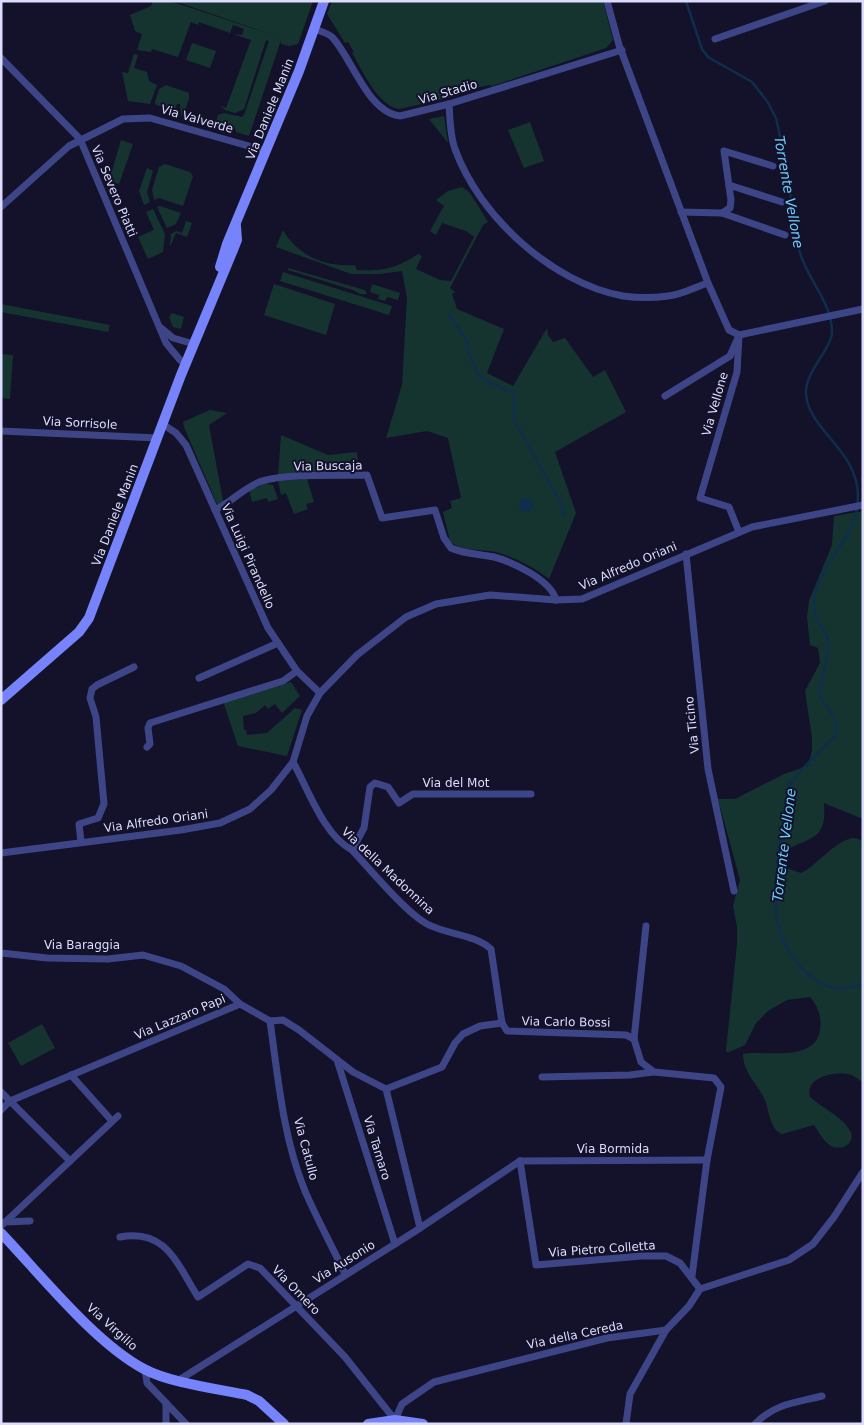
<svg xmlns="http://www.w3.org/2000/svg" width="864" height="1425" font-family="'DejaVu Sans',sans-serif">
<rect width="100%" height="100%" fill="#13122a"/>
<g fill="#15342f">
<polygon points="153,1 170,1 282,38 174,1 313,1 298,44 289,46 281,44 281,40 249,136 236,132 235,128 216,122 218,115 224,113 242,117 244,115 269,41 266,40 244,109 235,113 225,110 221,106 226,108 251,40 233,34 242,35 244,29 233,25 230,33 199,22 198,25 191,22 178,57 152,49 151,52 137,50 142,34 135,31 130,15 151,6"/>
<path d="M332,1H603L613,40L606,48L492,86L489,85L459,92L453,97L399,109C377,105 363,71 352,53L354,52L348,42L345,43L327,14Z"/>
<polygon points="192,43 216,51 210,68 186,60"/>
<polygon points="134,54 138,55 134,68 147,72 149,81 157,85 150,104 128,101 122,72 128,73"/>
<polygon points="166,85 189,93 189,99 183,116 181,115 180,104 177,104 175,110 156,105 155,102 159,89"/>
<polygon points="444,116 448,143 429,119"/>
<polygon points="530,122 544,161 524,168 508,130"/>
<polygon points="121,140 133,144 119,184 111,181 109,170 112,171"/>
<polygon points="165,164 190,172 193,176 183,206 159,198 154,200 152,190 159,167"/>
<polygon points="147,168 153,171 147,192 150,202 144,205 139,191"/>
<path d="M462,187L470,193L488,222L483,225L450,288L455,292L452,294L457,309L504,329L487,373L513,386L547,328L548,335L553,342L565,338L593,377L605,370L626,412L555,452L576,513L549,579C534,567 514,557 496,552C481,549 461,552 450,541L443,512L452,508L450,501L461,498L448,438L427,431L386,438L402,385L407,298L402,271L380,274H351L276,247L283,230C298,256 325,267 355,265L357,270C384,271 395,269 418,254L422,256L416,269L440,280L451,281L474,237L466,231L442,223L436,235L430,231L444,206L436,200L448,191Z"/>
<polygon points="160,206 181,213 176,224 167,228 157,207"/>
<polygon points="153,209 165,234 163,252 148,259 138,237 154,230 146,212"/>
<polygon points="186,221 192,223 187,237 176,233 170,247 171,234 176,231 182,233"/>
<polygon points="288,268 365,290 367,294 360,294 353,290 288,270"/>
<polygon points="283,272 392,306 389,315 280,281"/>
<polygon points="274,284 335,304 326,335 264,315"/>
<polygon points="372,284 400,293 398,300 387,297 385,301 378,299 379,295 370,292"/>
<polygon points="1,304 110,325 108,332 1,312"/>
<polygon points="172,313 184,317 181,329 173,327 169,317"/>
<polygon points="1,354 13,355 10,399 1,398"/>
<polygon points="210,410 227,413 209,425 223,501 220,504 217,504 184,427 183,422"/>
<polygon points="281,435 328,455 357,452 358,460 350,460 350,471 278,477"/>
<polygon points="307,479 314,502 306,504 308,509 294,514 286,493 281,495 278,481"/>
<polygon points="263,483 273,485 278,499 268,502 267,498 252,502 249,489 259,487"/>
<path d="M863,511V819L824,803C827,841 811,836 785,851L781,861L789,869L801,873C817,867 846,826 863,842V1082C858,1079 853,1075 848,1074C833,1072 805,1077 810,1097C822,1108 840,1115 849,1129C858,1141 843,1152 831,1146C824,1142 819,1132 814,1125L782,1134C770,1130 769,1110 765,1100C758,1084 743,1073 743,1054C765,1050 815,1063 820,1030C822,1016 818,1007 810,997L787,1000L768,1011L756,1023L745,1045L727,1053L726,1050L737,944V927L733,906L740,880L718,799H735L784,774L808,766L812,750V738L805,691L820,663L818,648L810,645L807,617L809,601L832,545L834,516Z"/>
<polygon points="291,682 300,696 282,713 275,704 268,709 265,705 256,713 243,716 244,730 246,730 247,735 267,733 295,708 302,710 287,756 238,746 223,701"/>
<polygon points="42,1024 55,1048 21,1066 8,1043"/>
</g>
<circle fill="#0f2d4c" cx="526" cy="505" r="7"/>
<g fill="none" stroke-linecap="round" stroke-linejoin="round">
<g stroke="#0f2d4c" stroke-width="2.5">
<path d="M686,1L702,49L708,57L752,82L767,101L776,118C784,151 789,185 794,219C796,231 797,244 801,256C810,282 832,304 832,332C832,348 804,373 806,394C809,431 858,450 858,496C858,539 825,555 816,591C813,603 813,614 819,624C822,629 826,631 827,636C831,657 820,676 819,696L835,719L837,733C822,752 800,767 789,786C783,820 770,892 778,924C782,943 793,960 807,973C826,991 838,991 863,984"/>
<polyline points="449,315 466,339 469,354 477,373 486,381 514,393 514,420 564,509 563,515"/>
</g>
<g stroke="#3e4587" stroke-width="7">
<polyline points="607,1 619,45 708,283 729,330 739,335"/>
<path d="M314,29C320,31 328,33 332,37C352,58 368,113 400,116L449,104L622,50"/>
<polyline points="715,39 825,1"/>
<polyline points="1,58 80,139 166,343 180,360 186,364"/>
<path d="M449,104C450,118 450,136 455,149C479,216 552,283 623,296C637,298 654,298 668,296C681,295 695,287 708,283"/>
<polyline points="729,185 782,202"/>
<polyline points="1,207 69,146 123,119 150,118 266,151"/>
<polyline points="681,212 722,213 730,208 731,200 724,151 773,166"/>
<polyline points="722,213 785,235"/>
<polyline points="161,328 173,338 194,344"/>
<polyline points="739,335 737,372 700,498 729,507 739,532"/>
<polyline points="739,335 863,309"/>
<polyline points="665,396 730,356 737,340"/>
<polyline points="164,425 176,433 186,445 268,628 297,671 320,693"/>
<polyline points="1,431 158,438"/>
<path d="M215,510C232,502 244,487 262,481C287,473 338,476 367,475L382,518L435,510L444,538L451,548C464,554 479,554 494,557C513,562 551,580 556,600"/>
<polyline points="686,554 708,769 734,891"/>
<polyline points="199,678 278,643"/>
<polyline points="147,747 150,744 148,728 150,723 283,681 297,671"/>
<path d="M293,762C308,789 324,836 352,850C370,869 405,912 427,924C448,935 474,934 491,949L502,1023L507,1031L626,1035L634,1039L641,1062L654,1072L714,1078L721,1087L707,1160L692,1276"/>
<polyline points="81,842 79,824 98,818 104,804 96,717 90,698 92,689 97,685 134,667"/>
<polyline points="352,850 364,828 370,787 375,783 388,787 399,803 413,794 531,794"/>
<polyline points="1,853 181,830 220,823 250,809 271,790 293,762 307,716 320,693 357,655 406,617 436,604 490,595 556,600 582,599 752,527 863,505"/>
<polyline points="1,953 47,958 108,959 143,955 181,966 224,989 240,1004"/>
<path d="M270,1021C278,1077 283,1138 305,1191C317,1219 332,1246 345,1274"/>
<polyline points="634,1039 646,926"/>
<polyline points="337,1060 395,1244"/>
<polyline points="71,1075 112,1121"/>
<polyline points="542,1077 630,1075 653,1072"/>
<polyline points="386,1089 420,1228"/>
<polyline points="1,1092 70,1161"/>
<polyline points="1,1110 10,1101 240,1004 270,1021 283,1020 299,1030 353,1072 386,1089 442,1067 455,1043 463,1034 480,1026 502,1023"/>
<polyline points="520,1161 536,1265 642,1256 666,1256 680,1263 700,1289"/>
<polyline points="520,1161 707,1160"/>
<polyline points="5,1222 30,1221"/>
<polyline points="1,1226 118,1116"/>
<path d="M120,1237C166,1228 177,1264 198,1297L248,1264L260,1268L345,1357L395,1420L402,1404L434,1382L607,1338L666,1330L689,1306L700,1289L789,1260L813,1244L834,1217L863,1172"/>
<polyline points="145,1370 147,1383 186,1424"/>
<polyline points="179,1380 414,1232 520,1161"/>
<polyline points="166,1424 166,1403"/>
<polyline points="626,1424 630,1394 666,1330"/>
<path d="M755,1424C776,1403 795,1403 822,1396"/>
</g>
<g stroke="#7683fb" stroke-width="10">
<polyline points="220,267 227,244 299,71 324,1"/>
<polyline points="1,700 79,632 89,618 181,375 233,250 237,240 236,226"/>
<path d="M1,1233C41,1275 94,1342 144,1369C170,1383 218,1389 247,1395L259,1401L284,1424"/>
<polyline points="368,1424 395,1420 423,1424"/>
</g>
</g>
<g text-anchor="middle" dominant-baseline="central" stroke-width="4" stroke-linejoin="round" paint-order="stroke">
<g font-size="12" fill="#dbdcfe" stroke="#13122a">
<text transform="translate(448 92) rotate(-16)">Via Stadio</text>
<text transform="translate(270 109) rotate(-68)">Via Daniele Manin</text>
<text transform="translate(197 119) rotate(16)">Via Valverde</text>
<text transform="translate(114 191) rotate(67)">Via Severo Piatti</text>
<text transform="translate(715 404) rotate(-74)">Via Vellone</text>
<text transform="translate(80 423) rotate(3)">Via Sorrisole</text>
<text transform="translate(328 466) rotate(-1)">Via Buscaja</text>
<text transform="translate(115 515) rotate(-69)">Via Daniele Manin</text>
<text transform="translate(248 556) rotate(66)">Via Luigi Pirandello</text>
<text transform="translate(628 566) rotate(-23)">Via Alfredo Oriani</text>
<text transform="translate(692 725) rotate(-96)">Via Ticino</text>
<text x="456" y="783">Via del Mot</text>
<text transform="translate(156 821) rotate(-8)">Via Alfredo Oriani</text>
<text transform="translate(388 871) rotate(43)">Via della Madonnina</text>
<text x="82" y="945">Via Baraggia</text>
<text transform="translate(180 1017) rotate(-23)">Via Lazzaro Papi</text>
<text transform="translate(566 1022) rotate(1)">Via Carlo Bossi</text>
<text transform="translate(377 1148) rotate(73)">Via Tamaro</text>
<text transform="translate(306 1149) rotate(75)">Via Catullo</text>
<text x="613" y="1149">Via Bormida</text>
<text transform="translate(602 1249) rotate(-4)">Via Pietro Colletta</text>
<text transform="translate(344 1262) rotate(-32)">Via Ausonio</text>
<text transform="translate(296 1290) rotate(46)">Via Omero</text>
<text transform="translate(112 1327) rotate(42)">Via Virgilio</text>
<text transform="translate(575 1335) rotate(-12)">Via della Cereda</text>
</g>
<g font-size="14" font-style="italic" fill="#6dcbfb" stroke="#13122a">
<text transform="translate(789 192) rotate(80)">Torrente Vellone</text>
<text transform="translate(784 845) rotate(-83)">Torrente Vellone</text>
</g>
</g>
<rect width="864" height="1425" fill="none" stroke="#dbdcfe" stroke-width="5"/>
</svg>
